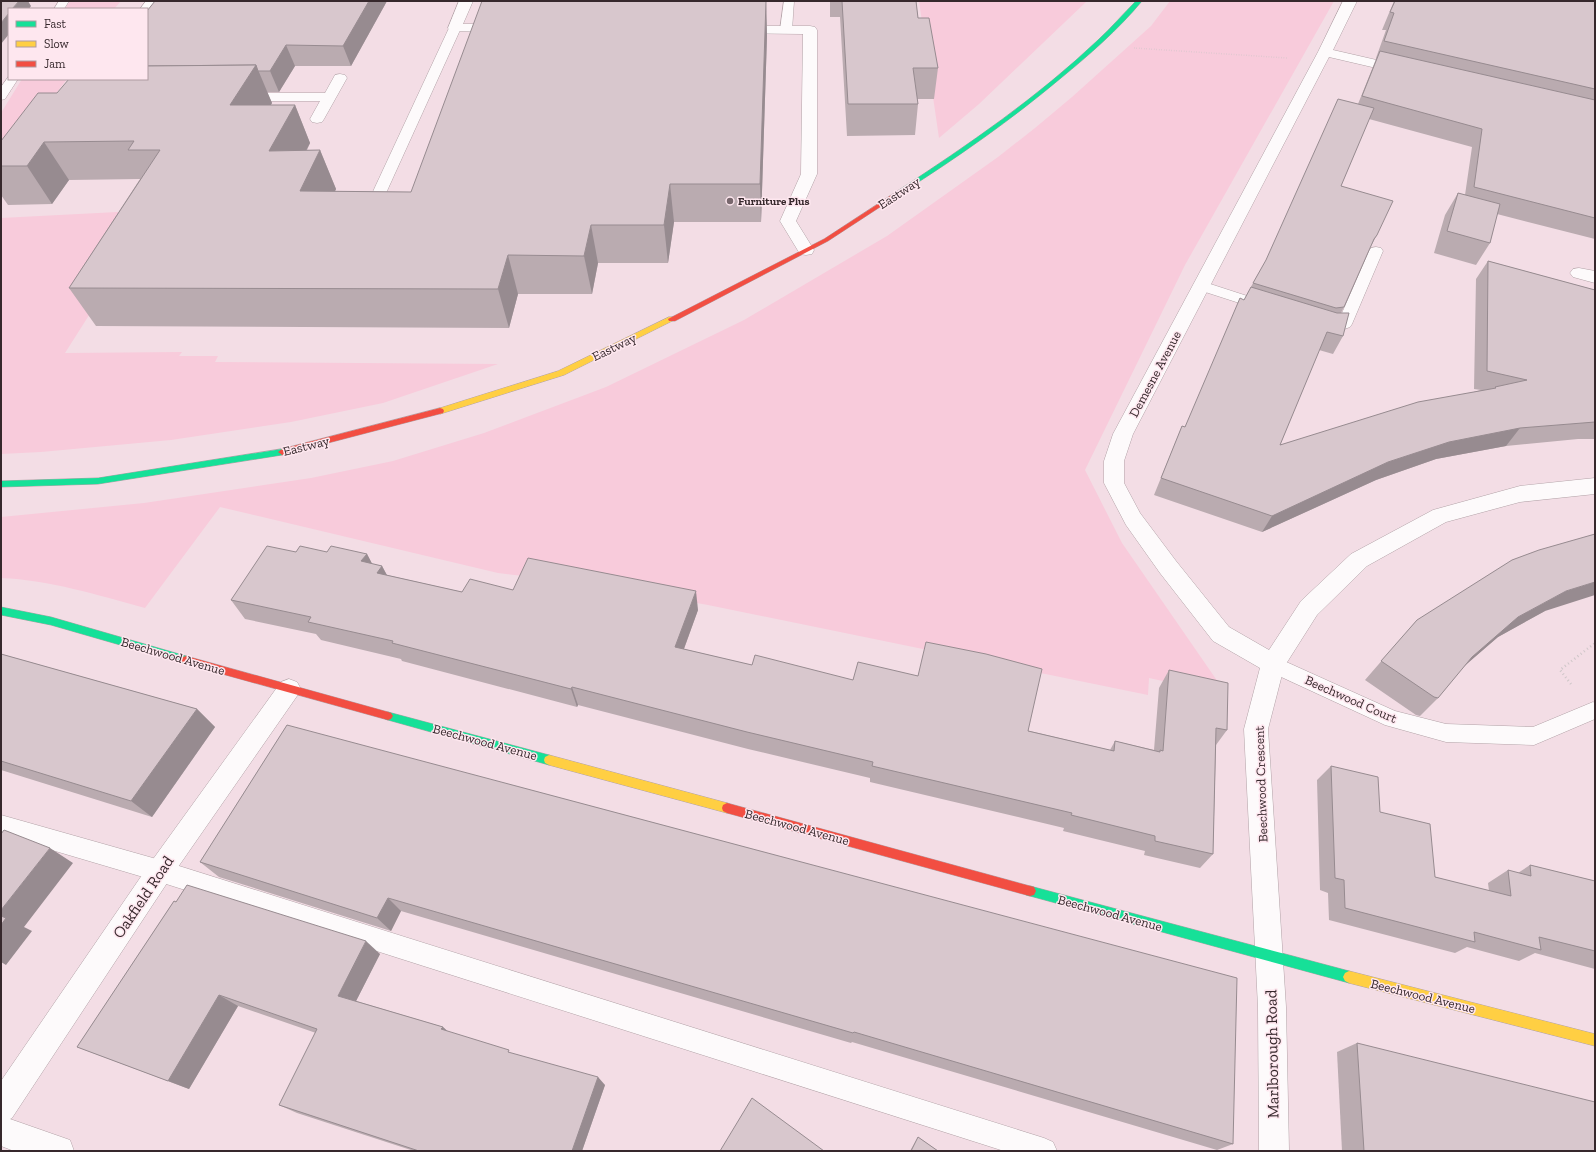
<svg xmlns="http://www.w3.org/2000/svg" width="1596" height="1152" font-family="'Zilla Slab',serif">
<rect width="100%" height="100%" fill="#f3dde5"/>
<g fill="#f8cbdb">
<polygon points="70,1 121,1 114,9 65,9"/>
<polygon points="919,1 1086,1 1086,2 979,104 939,138"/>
<path d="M1170,1H1334L1185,265L1085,470L1122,543L1227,695L1149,678L1148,695L708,605L585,583L498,573L220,507L145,608C97,595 50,580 1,578V517L144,503L311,478L393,461L484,433L606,387L744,320L887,236L998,157L1035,128L1072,97L1151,26Z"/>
<polygon points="22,79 67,79 33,124 1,169 1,113"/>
<polygon points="156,210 65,353 182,352 179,356 218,356 215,362 498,364 383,403 291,422 171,440 41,452 1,454 1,218"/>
</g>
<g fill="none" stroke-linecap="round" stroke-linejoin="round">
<defs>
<g id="lane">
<polygon points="59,1 69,1 64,9 54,9"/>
<polygon points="784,1 794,1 792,30 786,33 780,30"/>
<polygon points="455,25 461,28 377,213 375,216 365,216 363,213 449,28"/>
<polygon points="9,76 9,79 18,79 5,99 1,100 1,87"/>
<path d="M1376,247L1381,248L1383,251L1352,324L1350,327C1343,330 1334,332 1327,329L1325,326L1327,323L1339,320L1369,251L1371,248Z"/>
<polygon points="1201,281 1272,304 1274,307 1272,310 1267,312 1196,289 1194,286 1196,283"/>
<polygon points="1273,656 1395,711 1446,724 1533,727 1593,702 1595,703 1595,719 1534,745 1446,742 1385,725 1266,670 1263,664 1266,658"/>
<polygon points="1,815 160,860 1044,1138 1053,1142 1057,1151 1004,1151 160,882 1,835"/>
</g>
<g id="street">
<polygon points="146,1 160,1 152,12 147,13 147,9 140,9"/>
<polygon points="459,1 473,1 463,24 502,24 507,25 509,28 507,31 502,32 450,31 448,28"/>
<polygon points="1343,1 1357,1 1333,50 1407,67 1409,70 1407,73 1402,74 1329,57 1133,434 1124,461 1124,483 1140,513 1176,561 1229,627 1269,650 1301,601 1351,554 1433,510 1520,486 1595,478 1595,494 1520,502 1446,522 1367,566 1317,615 1284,667 1268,729 1286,1007 1289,1151 1259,1151 1258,1007 1244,729 1260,668 1213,641 1160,573 1126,525 1104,483 1104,461 1113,434 1318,52"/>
<polygon points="737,26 810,26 815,27 817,30 817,174 796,221 814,250 812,254 806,255 800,254 780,221 801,174 803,34 732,33 730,30 732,27"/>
<polygon points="340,74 345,75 347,78 324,119 322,122 317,123 312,122 310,119 320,101 240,101 235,100 233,97 235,94 240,93 325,93 335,75"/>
<polygon points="1579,268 1595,271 1595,283 1573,277 1570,273 1573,269"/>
<polygon points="289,679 297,682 301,689 297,696 169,880 12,1118 10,1119 70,1140 74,1151 14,1151 1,1146 1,1081 151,862 281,682"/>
</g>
<g id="fast">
<path d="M1136,1H1142C1118,30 1089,55 1061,78C1011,120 958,157 903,192H899V190C968,145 1038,97 1098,40C1111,28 1123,14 1136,1Z"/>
<polygon points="282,449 286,452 282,455 98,484 1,487 1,481 98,478"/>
<polygon points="1,607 51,617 186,656 189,657 191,660 189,663 186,664 51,625 1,615"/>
<polygon points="388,712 549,755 553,757 554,760 553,763 549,765 388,720 385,719 383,716 385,713"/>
<polygon points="1030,886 1349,971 1353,973 1355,977 1353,981 1349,983 1030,896 1026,895 1024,891 1026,887"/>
</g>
<g id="slow">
<polygon points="669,317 675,317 676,319 564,375 440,414 436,411 437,409 558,371"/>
<polygon points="549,755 727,803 731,805 732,808 731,811 727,813 549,765 545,763 544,760 545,757"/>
<polygon points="1349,971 1595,1034 1595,1046 1349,983 1345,981 1343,977 1345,973"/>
</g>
<g id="jam">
<polygon points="901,189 904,191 903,192 828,241 675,321 669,321 668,319 824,239"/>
<polygon points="440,408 443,409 444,411 443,413 282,455 278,452 282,449"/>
<polygon points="186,656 388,712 391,713 393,716 391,719 388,720 186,664 183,663 181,660 183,657"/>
<polygon points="727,803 1030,886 1034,887 1036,891 1034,895 1030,896 727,813 723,811 722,808 723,805"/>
</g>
</defs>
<use href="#lane" stroke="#b2a2a7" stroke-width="1"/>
<use href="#street" stroke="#b2a2a7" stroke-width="1"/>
<use href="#fast" stroke="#b2a2a7" stroke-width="1"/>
<use href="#slow" stroke="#b2a2a7" stroke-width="1"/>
<use href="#jam" stroke="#b2a2a7" stroke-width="1"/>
<polyline stroke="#cec6c8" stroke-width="1.5" stroke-dasharray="0.5 2" stroke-linecap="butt" points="1134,48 1287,58"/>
<polyline stroke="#cec6c8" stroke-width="2.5" stroke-dasharray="1 3" stroke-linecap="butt" points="1571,684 1560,670 1595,643"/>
<use href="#lane" fill="#fdfafb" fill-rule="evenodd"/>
<use href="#street" fill="#fdfafb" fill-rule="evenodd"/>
<use href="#fast" fill="#16e098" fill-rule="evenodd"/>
<use href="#slow" fill="#ffcf43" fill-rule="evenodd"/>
<use href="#jam" fill="#f24e42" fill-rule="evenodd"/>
</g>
<g fill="#baabb0">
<polygon points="155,1 387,1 351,66 295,66 279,92 267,92 272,103 271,105 295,105 310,143 307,150 320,150 336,189 335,191 411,192 766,1 767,36 761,222 674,222 668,263 598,263 592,294 518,294 509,328 96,326 69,288 140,179 69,180 52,204 8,205 1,195 1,141 57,93 147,79"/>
<polygon points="830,1 916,1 918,18 938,68 934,99 917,99 918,104 915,135 847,136 840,17 830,17"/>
<polygon points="1394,1 1595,1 1595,239 1497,214 1490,243 1476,265 1434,253 1445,215 1458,193 1465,195 1472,147 1369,119 1341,186 1377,235 1371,246 1370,248 1344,307 1341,313 1343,336 1333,354 1319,350 1280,445 1481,390 1474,389 1476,279 1488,261 1595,290 1595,439 1578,439 1506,446 1436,459 1376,480 1262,532 1154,495 1182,426 1185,427 1244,300 1253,283 1358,104 1376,59 1376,58 1386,30 1382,30"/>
<polygon points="296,552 327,552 367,554 372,564 382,566 387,575 462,592 513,590 698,610 684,649 1110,750 1115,741 1154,750 1159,688 1169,670 1227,730 1216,745 1213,854 1200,868 1144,855 1145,851 1063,831 1064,828 870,782 870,778 748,749 578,705 577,707 402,661 401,659 321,640 316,634 245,619 231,600"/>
<polygon points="1545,611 1498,637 1465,665 1438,698 1420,716 1416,715 1365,680 1417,620"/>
<polygon points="1,654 197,709 215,727 152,817 1,770"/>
<polygon points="287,725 1233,1144 1217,1150 852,1042 851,1043 401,911 391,931 219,877 200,862"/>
<polygon points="1331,766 1380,812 1435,877 1489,891 1488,883 1508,870 1518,873 1530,865 1595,881 1595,969 1535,953 1519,961 1467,947 1455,953 1329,920 1328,893 1320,890 1317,780"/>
<polygon points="174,901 380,954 356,1001 443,1027 448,1032 605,1085 582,1151 414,1151 297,1113 279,1105 316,1033 238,1006 189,1089 77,1047"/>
<polygon points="1357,1043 1595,1151 1342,1151 1337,1052"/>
<polygon points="918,1137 938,1151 910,1151"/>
</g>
<g fill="#978b90">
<polygon points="19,1 28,1 31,6 29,9 12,9"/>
<polygon points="369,1 387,1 351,66 343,46"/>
<polygon points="766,1 767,36 761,222 760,184"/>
<polygon points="9,13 9,34 1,44 1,23"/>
<polygon points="286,45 295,66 279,92 270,71"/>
<polygon points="256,65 272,103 247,143 230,105"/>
<polygon points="295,105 310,143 286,189 269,151"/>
<polygon points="44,142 69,180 52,204 27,166"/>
<polygon points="320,150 336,189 317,230 300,191"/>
<polygon points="670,184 674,222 668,263 664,225"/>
<polygon points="591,225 598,263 592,294 584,256"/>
<polygon points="508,255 518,294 509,328 498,289"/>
<polygon points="1520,428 1506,446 1436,459 1376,480 1262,532 1272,516 1388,462 1449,442"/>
<polygon points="367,554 377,573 382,566 392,585 361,561"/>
<polygon points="1595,582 1595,595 1545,611 1498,637 1453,676 1472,657 1518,617 1566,591"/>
<polygon points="696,591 698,610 678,665 675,647"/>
<polygon points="572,687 578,705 577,707 571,689"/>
<polygon points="197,709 215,727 152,817 131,801"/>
<polygon points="50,848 73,863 24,927 32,931 6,965 1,962 1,910"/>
<polygon points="388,898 401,911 391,931 377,918"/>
<polygon points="366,941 380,954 353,1007 338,996"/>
<polygon points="219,995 238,1006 189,1089 168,1081"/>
<polygon points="443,1027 454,1037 441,1029"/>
<polygon points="598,1077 605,1085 582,1151 572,1151"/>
</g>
<g fill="#d8c7cd" stroke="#978b90">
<polygon points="1,1 19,1 12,9 9,9 9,13 1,23"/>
<polygon points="155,1 369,1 343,46 286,45 270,71 258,71 256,65 147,66 147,11"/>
<polygon points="482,1 766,1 760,184 670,184 664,225 591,225 584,256 508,255 498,289 69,288 160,150 128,150 134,141 44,142 27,166 1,166 1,141 38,93 57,93 69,79 147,79 147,66 256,65 230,105 295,105 269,151 320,150 300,191 411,192"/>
<polygon points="842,1 916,1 918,18 929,18 938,68 913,68 918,104 848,104"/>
<polygon points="1395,1 1595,1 1595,89 1384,41 1394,13 1390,12"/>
<polygon points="1380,51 1595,100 1595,218 1474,187 1482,129 1362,96"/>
<polygon points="1338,99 1374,108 1341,186 1393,201 1377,235 1374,239 1344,307 1336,308 1253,283 1266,260"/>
<polygon points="1458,193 1500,204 1490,243 1447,231"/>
<polygon points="1488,261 1595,290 1595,422 1520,428 1449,442 1388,462 1272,516 1161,478 1182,426 1185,427 1240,298 1244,300 1251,287 1337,313 1349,313 1343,336 1327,332 1280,445 1418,402 1496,388 1495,387 1527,380 1487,371"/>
<polygon points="1595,534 1595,582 1566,591 1518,617 1472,657 1438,698 1434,697 1381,661 1417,620 1512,560 1539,550"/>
<polygon points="267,546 296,552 300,546 327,552 331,546 367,554 361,561 382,566 377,573 462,592 470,579 513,590 528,558 696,591 675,647 752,665 755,655 853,680 858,662 918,676 926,642 986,654 1042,669 1028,731 1114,751 1115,741 1160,752 1160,750 1163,751 1169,670 1228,683 1227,730 1216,728 1213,854 1155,841 1155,836 1071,815 1072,813 872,766 873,762 747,732 572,687 571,689 392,643 393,641 308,622 311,617 231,600"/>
<polygon points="1,654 197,709 131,801 1,761"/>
<polygon points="287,725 1237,978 1233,1144 854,1032 853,1033 388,898 377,918 200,862"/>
<polygon points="1331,766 1378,777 1380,812 1430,824 1435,877 1511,896 1508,870 1531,876 1530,865 1595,881 1595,951 1539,937 1541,950 1474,932 1475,942 1345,908 1344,880 1335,878"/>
<polygon points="4,830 50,848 1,910 1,834"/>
<polygon points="187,885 366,941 338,996 443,1027 441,1029 509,1050 508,1052 598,1077 572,1151 419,1151 279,1105 317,1029 219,995 168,1081 77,1047 174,901 176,902"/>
<polygon points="1,916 6,918 1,925"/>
<polygon points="1357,1043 1595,1102 1595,1151 1364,1151"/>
<polygon points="752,1098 824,1151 720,1151"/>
<polygon points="918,1137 938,1151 911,1151"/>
</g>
<circle fill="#78676d" stroke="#fee7ef" stroke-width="1.5" cx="730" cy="201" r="4"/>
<g text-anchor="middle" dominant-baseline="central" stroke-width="3" stroke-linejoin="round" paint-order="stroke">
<g font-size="11" font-weight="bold" fill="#36282c" stroke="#fee7ef" text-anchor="start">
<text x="738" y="201">Furniture Plus</text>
</g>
<g font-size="13" fill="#36282c" stroke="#fee7ef">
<text transform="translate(899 193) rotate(-33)">Eastway</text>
<text transform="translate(614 347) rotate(-26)">Eastway</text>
<text transform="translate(1155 374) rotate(-62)">Demesne Avenue</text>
<text transform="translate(306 446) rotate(-14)">Eastway</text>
<text transform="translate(173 656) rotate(16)">Beechwood Avenue</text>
<text transform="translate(1351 699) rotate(24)">Beechwood Court</text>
<text transform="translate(485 742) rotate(15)">Beechwood Avenue</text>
<text transform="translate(1261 784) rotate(-92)">Beechwood Crescent</text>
<text transform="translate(797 827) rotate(15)">Beechwood Avenue</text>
<text transform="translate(1110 913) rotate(15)">Beechwood Avenue</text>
<text transform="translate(1423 996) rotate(14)">Beechwood Avenue</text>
</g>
<g font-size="16" fill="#36282c" stroke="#fee7ef">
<text transform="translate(143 897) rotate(-56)">Oakfield Road</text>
<text transform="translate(1272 1054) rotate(-91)">Marlborough Road</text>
</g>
</g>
<rect width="1596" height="1152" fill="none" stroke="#36282c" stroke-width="4"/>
<rect x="8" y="8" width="140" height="72" fill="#fee7ef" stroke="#ae9ba1"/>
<rect x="16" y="21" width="20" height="6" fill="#16e098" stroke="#ae9ba1"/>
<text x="44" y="28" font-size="12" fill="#36282c">Fast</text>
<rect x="16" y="41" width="20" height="6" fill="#ffcf43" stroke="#ae9ba1"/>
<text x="44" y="48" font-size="12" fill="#36282c">Slow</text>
<rect x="16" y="61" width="20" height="6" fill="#f24e42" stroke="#ae9ba1"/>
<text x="44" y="68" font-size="12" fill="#36282c">Jam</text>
</svg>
